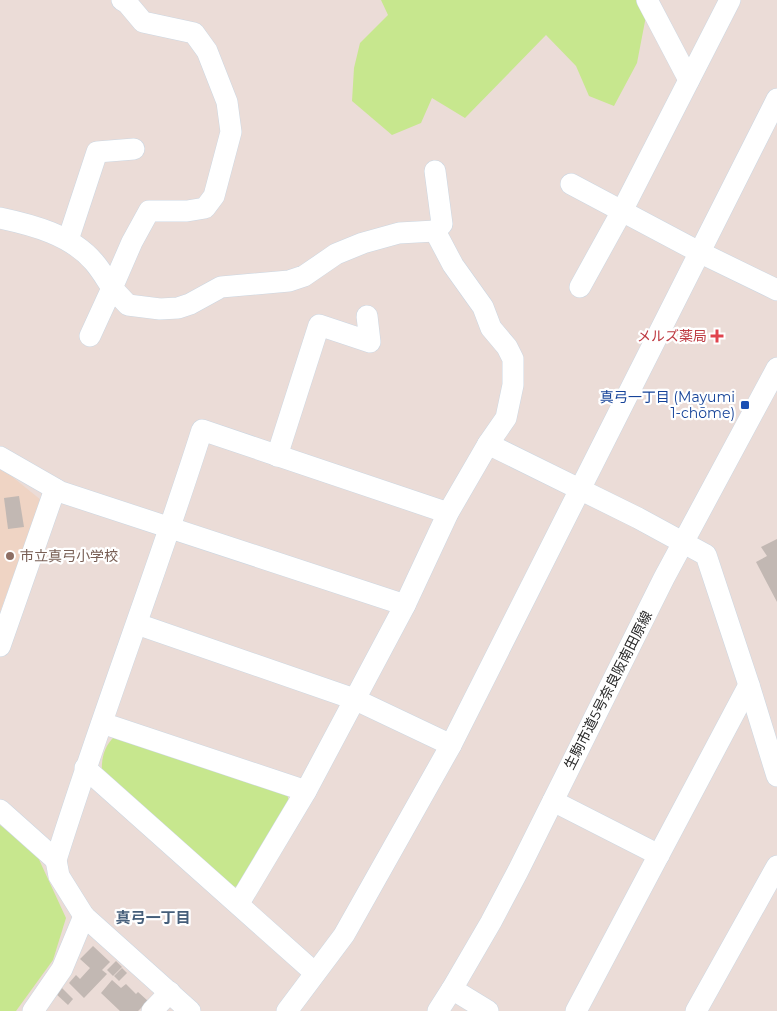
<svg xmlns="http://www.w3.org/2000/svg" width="777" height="1011" font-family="Montserrat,'Noto Sans JP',sans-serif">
<rect width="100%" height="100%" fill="#ebdcd7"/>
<polygon fill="#efd4c4" points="0,467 41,500 0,612"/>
<g fill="#c7e78e">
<polygon points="381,0 636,0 646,16 637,63 614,106 589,96 576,66 546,35 465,118 432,98 421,123 392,135 352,101 354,68 360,43 388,15"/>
<path d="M115,736L287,794L290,805L242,886L232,887L102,773C101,759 104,746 115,736Z"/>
<polygon points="0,825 36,853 66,918 53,960 16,1011 0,1011"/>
</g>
<g fill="#c2b8b3">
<polygon points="19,496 24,527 8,529 4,498"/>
<polygon points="777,539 777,602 756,562 767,556 761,547"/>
<polygon points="93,946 110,962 102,970 107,974 84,998 69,983 76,975 80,979 90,968 80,959"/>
<polygon points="116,961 122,967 113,976 107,970"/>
<polygon points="122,968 127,973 119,981 114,976"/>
<polygon points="112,980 121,988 126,984 136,994 138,992 148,1001 138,1011 120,1011 101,993"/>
<polygon points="61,987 73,999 68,1005 55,993"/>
</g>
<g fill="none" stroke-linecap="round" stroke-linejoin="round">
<defs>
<g id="minor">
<polyline points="122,0 127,3 143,22 194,33 207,51 227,102 231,132 214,196 205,208 187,211 149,211 132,242 112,288 128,305 160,309 178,308 190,304 221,287 289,281 304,276 336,254 363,243 399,233 435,231 442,224 435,171"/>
<polyline points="647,0 689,80"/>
<polyline points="571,184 699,252 777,290"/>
<path d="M0,218C33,225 71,235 94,262C101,270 106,279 112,288L90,336"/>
<polyline points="68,240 97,152 134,149"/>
<polyline points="580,287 622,211 730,0"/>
<polyline points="488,444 638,518 706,555 749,685 777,776"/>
<polyline points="277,456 319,325 370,342 367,316"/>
<polyline points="0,457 61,492 405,605"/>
<polyline points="137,624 354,699 451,745"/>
<polyline points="0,646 55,489"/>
<polyline points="102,723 306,791"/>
<polyline points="85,768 315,973"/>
<polyline points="553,801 659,855"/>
<polyline points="0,810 56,860"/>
<polyline points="239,903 306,791 405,605 448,513 488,444 506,418 513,385 513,359 507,347 491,328 483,307 453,265 435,231"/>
<polyline points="452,989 488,1011"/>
<polyline points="33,1011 62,969 84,916"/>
<polyline points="152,1011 170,992"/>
<path d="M190,1011L84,916L59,876L56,860C101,716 156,575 202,430L448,513"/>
<polyline points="287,1011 344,935 451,745 777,99"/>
<polyline points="438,1011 452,989 491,922 518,871 664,578 777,368"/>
<polyline points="576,1011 749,685"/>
<polyline points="696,1011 777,866"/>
</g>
</defs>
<use href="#minor" stroke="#ccd7e2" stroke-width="22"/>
<use href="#minor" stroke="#fff" stroke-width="21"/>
</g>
<path fill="#e0444e" stroke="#fff" stroke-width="2" d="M714.5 328.5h5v5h5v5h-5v5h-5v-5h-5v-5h5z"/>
<rect fill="#1a4fb4" stroke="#fff" stroke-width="2" x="740" y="400" width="10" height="10" rx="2.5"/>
<circle fill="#8d6e63" stroke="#fff" stroke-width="2" cx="10" cy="556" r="5"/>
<g text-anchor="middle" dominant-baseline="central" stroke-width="4.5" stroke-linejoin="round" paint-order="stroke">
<g font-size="14" fill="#be3a42" stroke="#fff" text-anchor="end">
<text x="707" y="336">メルズ薬局</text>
</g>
<g font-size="14" fill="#164399" stroke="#fff" text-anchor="end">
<text x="735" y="397">真弓一丁目 (Mayumi<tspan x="735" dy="16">1-chōme)</tspan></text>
</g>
<g font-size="14" fill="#785e54" stroke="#fff" text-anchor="start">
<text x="20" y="556">市立真弓小学校</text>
</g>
<g font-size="14" fill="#272727" stroke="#fff">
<text transform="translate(608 690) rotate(-63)">生駒市道5号奈良阪南田原線</text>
</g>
<g font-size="15" font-weight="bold" fill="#455e7a" stroke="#fff">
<text x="153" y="917">真弓一丁目</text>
</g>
</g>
</svg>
